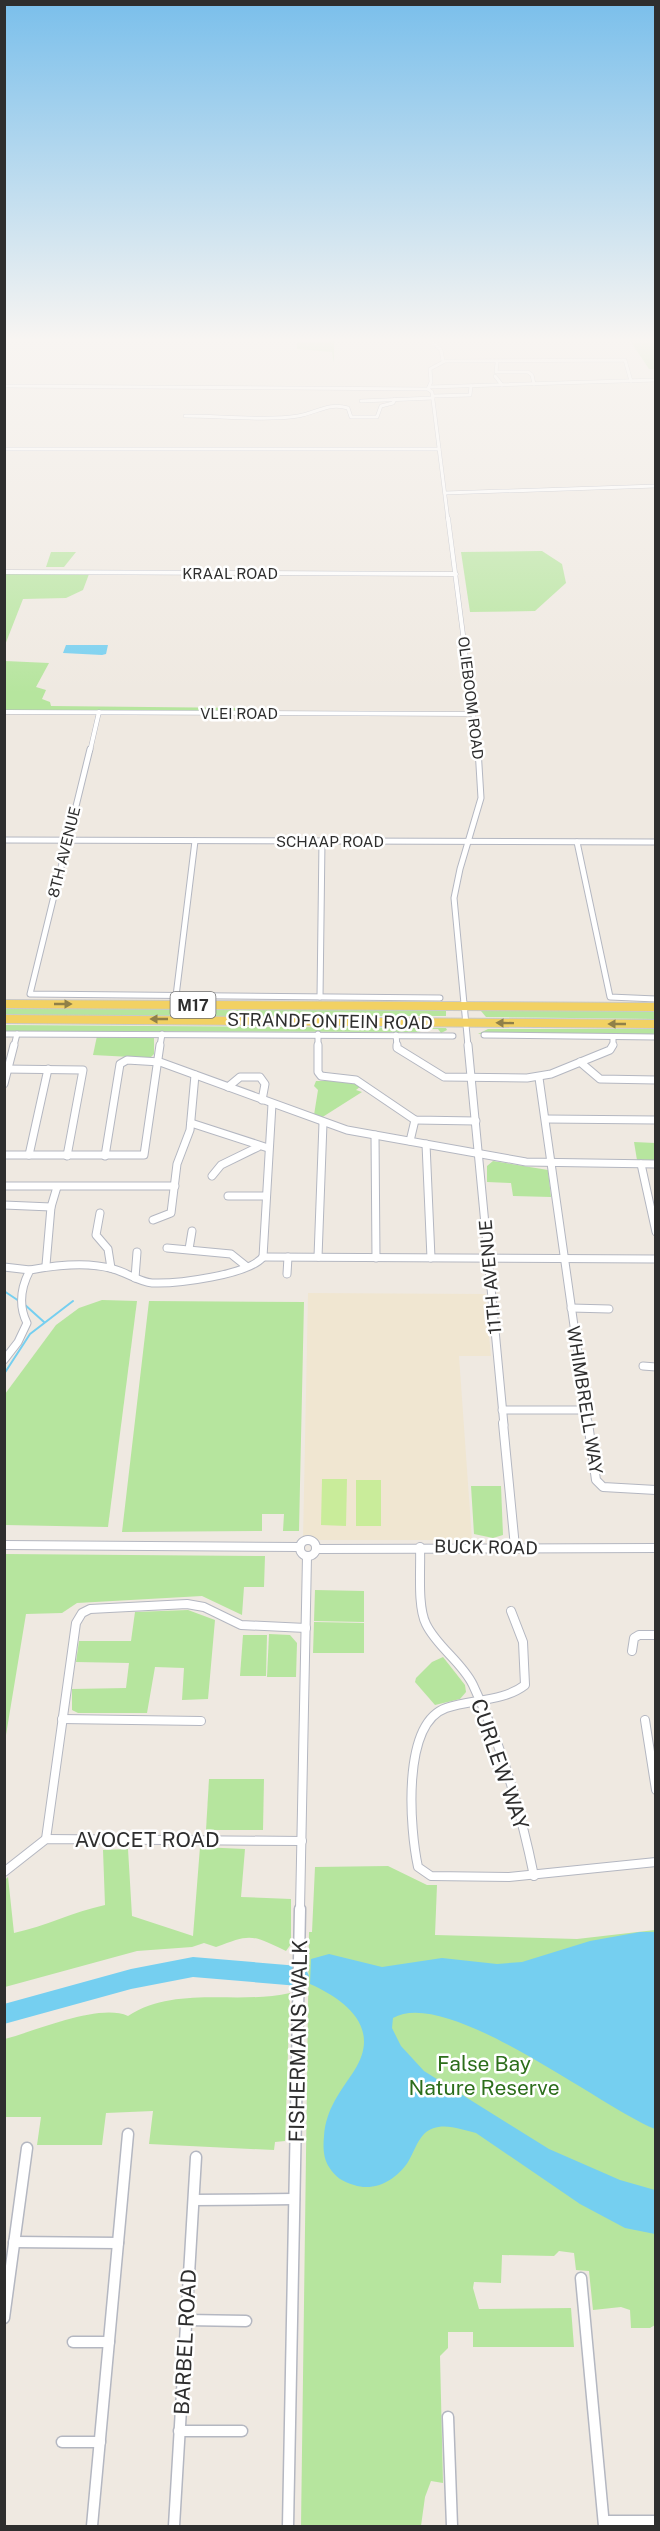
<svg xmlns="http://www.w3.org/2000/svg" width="660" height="2531" font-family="'Public Sans',sans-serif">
<rect width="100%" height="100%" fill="#efe9e1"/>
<polygon fill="#f0e6d1" points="308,1293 485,1294 491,1356 459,1356 472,1540 303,1540"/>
<g fill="#b6e59e">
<polygon points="629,339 655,339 655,369 649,369"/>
<polygon points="334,341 334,363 332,352 297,349 297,342"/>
<polygon points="542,551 562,564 566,583 535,611 470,612 461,552"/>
<polygon points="51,552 76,552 64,567 46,567"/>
<polygon points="5,573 89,574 83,590 66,598 23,599 5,645"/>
<polygon points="5,661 49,663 36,687 46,690 42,699 50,702 51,706 246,708 244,711 5,710"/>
<polygon points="5,1007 429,1010 446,1011 446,1016 5,1016"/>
<polygon points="655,1010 655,1019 486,1017 481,1011"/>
<polygon points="5,1025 446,1028 447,1030 441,1033 438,1029 424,1029 419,1032 5,1031"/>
<polygon points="488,1029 656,1029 655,1034 478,1034"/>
<polygon points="97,1036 154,1038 154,1054 150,1058 93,1055"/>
<polygon points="316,1081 351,1081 361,1086 356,1090 362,1092 321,1118 314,1115 318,1090 314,1086"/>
<polygon points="634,1142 655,1143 655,1160 637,1160"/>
<polygon points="493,1161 548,1170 551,1197 513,1196 511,1183 487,1182 487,1166"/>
<polygon points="102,1300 137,1301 108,1527 5,1525 5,1394 56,1325 79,1308"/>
<polygon points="149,1301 304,1302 299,1531 283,1531 284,1514 262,1514 262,1531 122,1532"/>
<polygon points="471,1486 501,1486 503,1535 493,1538 474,1534"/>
<polygon points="5,1554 265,1556 264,1587 244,1587 242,1615 202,1596 77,1603 62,1613 26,1614 5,1741"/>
<polygon points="315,1590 364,1591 364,1622 314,1621"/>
<polygon points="188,1610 215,1620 208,1699 182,1700 184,1668 155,1667 147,1713 78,1713 72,1710 72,1689 126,1688 129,1663 76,1662 79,1641 131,1641 135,1612"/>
<polygon points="314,1622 364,1623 364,1653 313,1653"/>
<polygon points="269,1634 290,1635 297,1643 296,1677 267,1677"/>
<polygon points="243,1635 267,1635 266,1676 240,1676"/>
<polygon points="443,1657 465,1685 466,1692 460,1699 435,1705 415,1682 416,1678 432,1662"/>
<polygon points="209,1779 264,1779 263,1830 206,1830"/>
<path d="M200,1847L245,1849L241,1897L291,1899V1944L286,1951C252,1935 252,1933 216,1947L204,1943L192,1947L137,1951L5,1987L4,1881L8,1877L14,1933C46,1926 73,1912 105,1905L103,1850L128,1849L132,1916L193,1936Z"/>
<polygon points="388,1866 427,1885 437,1885 435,1935 577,1939 655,1930 655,2325 650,2328 631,2328 630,2310 621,2307 593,2310 589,2271 576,2270 574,2253 559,2251 554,2256 502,2255 501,2283 474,2282 473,2288 479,2309 571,2308 574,2347 473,2347 473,2332 448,2332 448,2348 440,2356 443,2483 431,2481 425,2497 421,2526 301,2526 309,1932 312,1932 315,1867"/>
<path d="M290,1993L285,2141L275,2142L274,2150L149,2144L153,2111L106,2113L102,2145H37L41,2117H5V2039C36,2031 99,2003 128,2016C176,1985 238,2005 290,1993Z"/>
</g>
<g fill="#c9ec9a">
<polygon points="322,1479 347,1479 346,1526 321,1525"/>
<rect x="356" y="1480" width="25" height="46"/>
</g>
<g fill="#75cff0">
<polygon points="66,645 108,645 106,654 102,655 63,653"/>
<path d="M640,1932H655V2129C600,2107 447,1986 393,2018L392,2028L401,2046L424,2071L549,2149L620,2180L655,2190V2234L625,2228L580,2204L476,2133C460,2129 438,2120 424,2134C417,2141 413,2154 408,2162C396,2180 375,2192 354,2185C343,2182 335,2177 329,2167C323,2158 323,2146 324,2136C326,2109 340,2092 354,2071C382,2028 346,2000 310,1984L311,1959L329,1954L382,1967L442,1958L497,1964L522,1962L590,1941Z"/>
</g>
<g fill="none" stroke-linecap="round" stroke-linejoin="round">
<g stroke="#75cff0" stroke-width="2">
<polyline points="4,1291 19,1301"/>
<polyline points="24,1304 44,1322"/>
<polyline points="4,1374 30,1334 73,1301"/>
</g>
<polygon fill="#75cff0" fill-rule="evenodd" points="193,1957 299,1966 306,1969 309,1976 306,1983 299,1986 193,1977 131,1989 4,2024 4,2004 131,1969"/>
<defs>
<g id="minor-far5">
<polyline points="428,339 441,350 443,361"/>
<polyline points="497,363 496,372 528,372 532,375 534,384"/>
<polyline points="495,376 502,385"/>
<polyline points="4,386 428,389 432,392 448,520"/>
<polyline points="429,387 656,380"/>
<polyline points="428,389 431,382 430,369 445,361 625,360 631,381"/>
<polyline points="433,396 470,395 471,386"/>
<polyline points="361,401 433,398"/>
<path d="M185,416C219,416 266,421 298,416C317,413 328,402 348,408L351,417H377L381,406L393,403L395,399"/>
<polyline points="4,449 439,449"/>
<polyline points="445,493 656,486"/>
</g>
<g id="minor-far4">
<polyline points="448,518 478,751"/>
<polyline points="4,572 456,574"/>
<polyline points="4,712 473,714"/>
<polyline points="90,751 99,712"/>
</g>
<g id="minor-far3">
<polyline points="90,749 30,994 440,998"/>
<polyline points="4,840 656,842"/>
<polyline points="577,842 610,997 656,999"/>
<polyline points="176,996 195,841"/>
<polyline points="320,997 322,841"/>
<polyline points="4,1034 453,1036"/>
<polyline points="318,1034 318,1046"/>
<polyline points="396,1035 397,1046"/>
<polyline points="484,1035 656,1037"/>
<polyline points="14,1046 17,1034"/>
<polyline points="160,1046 162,1034"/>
<polyline points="468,1046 454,898 460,869 481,798 478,749"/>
<polyline points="613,1046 613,1037"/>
</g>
<g id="minor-far2">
<polyline points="318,1045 318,1072 321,1076 356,1080 415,1120 476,1121"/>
<polyline points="397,1045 397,1048 444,1077 527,1078 551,1074 610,1050 613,1045"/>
<polyline points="468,1045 504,1425"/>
<polyline points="580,1062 600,1079 656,1080"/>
<polyline points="4,1069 83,1070 67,1156"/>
<polyline points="539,1078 588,1425"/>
<polyline points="4,1084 14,1045"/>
<polyline points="228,1087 240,1077 260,1077 265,1084 262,1100"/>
<polyline points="546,1119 656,1120"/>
<polyline points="191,1123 268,1148"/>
<polyline points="375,1135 376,1258"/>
<polyline points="410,1141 415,1120"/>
<polyline points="426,1144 431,1258"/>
<polyline points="4,1155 144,1155 160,1045"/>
<polyline points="29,1155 48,1069"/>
<polyline points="105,1156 120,1064 127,1060 160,1062 347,1130 526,1162 656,1164"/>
<polyline points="641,1164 656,1232"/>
<polyline points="212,1176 221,1165 258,1147"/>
<polyline points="4,1186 175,1186"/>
<polyline points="228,1196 266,1196"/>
<polyline points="4,1205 51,1207"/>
<polyline points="100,1213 96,1235 108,1249 111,1268"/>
<polyline points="153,1220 171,1213 177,1164 190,1130 195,1075"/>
<polyline points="167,1248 231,1254 246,1266"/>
<polyline points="189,1249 192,1231"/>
<polyline points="263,1257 656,1259"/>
<polyline points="263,1257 272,1104"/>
<polyline points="318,1257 323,1123"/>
<polyline points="46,1265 51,1207 57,1187"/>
<polyline points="4,1267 30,1270"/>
<polyline points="287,1274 288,1257"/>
<polyline points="135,1278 137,1252"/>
<polyline points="571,1308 609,1309"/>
<path d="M4,1360L18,1342L27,1323C18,1305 21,1287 30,1270C56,1265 87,1261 113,1269C126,1272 139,1282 152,1283C177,1284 248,1275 263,1257"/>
<polyline points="643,1366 656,1367"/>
<polyline points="502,1410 586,1410"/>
</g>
<g id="minor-far1">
<polyline points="503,1423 515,1547"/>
<polyline points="588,1423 596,1480 603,1487 656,1490"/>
<circle cx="308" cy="1548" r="8"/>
<polyline points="4,1545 300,1547"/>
<path d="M420,1547C421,1568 417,1606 426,1624C437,1647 462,1662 473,1685C501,1744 521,1812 534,1876"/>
<polyline points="316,1549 656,1548"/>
<path d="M511,1611L523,1642L525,1685C503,1702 471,1699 446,1708C401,1724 410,1830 418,1867L431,1876L509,1877L656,1862"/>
<polyline points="632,1651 634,1638 639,1635 656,1635"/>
<polyline points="62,1719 201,1721"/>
<polyline points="645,1720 656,1790"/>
<polyline points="46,1839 76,1623 82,1613 90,1609 187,1604 204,1607 241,1625 306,1628"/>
<polyline points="4,1872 46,1839 302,1841"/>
<polyline points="300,1910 307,1556"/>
</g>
<g id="minor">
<polyline points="194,2200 294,2199"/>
<polyline points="14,2242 118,2243"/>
<polyline points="581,2278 604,2526"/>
<polyline points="4,2318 27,2148"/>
<polyline points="186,2320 246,2321"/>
<polyline points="73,2342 109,2342"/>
<polyline points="448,2417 452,2526"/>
<polyline points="179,2431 242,2431"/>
<polyline points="62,2442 100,2442"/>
<polyline points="604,2521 656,2521"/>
<polyline points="92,2526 128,2134"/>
<polyline points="174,2526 196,2157"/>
<polyline points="288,2526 300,1909"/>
</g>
<g id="primary">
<polyline points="4,1004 656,1007"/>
<polyline points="4,1019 656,1024"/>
</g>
</defs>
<use href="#minor-far5" stroke="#b4b7c1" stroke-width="4"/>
<use href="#minor-far4" stroke="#b4b7c1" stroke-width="5"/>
<use href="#minor-far3" stroke="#b4b7c1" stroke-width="7"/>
<use href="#minor-far2" stroke="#b4b7c1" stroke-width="9"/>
<use href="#minor-far1" stroke="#b4b7c1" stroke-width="10"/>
<use href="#minor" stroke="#b4b7c1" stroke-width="13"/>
<use href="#primary" stroke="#c9c9c9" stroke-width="10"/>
<use href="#minor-far5" stroke="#fff" stroke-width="3"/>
<use href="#minor-far4" stroke="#fff" stroke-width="4"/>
<use href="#minor-far3" stroke="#fff" stroke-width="5"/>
<use href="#minor-far2" stroke="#fff" stroke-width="7"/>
<use href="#minor-far1" stroke="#fff" stroke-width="8"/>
<use href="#minor" stroke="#fff" stroke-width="10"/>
<use href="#primary" stroke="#f2d163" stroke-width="8"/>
</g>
<defs><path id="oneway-solid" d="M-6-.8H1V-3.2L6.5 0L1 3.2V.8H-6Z" transform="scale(1.5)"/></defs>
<g fill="#908048">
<use href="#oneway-solid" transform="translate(63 1004)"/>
<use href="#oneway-solid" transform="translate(159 1019) rotate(-180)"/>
<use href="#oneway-solid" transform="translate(505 1023) rotate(-179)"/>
<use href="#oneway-solid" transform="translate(617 1024) rotate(180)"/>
</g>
<linearGradient id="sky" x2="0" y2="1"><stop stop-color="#7abfeb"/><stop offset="0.49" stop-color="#f8f5f2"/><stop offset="1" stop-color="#f8f5f2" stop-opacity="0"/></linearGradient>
<rect width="660" height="693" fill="url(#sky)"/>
<g text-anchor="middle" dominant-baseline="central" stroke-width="5" stroke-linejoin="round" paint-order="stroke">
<g font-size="15" fill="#2e2e2e" stroke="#fff">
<text x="230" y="573">KRAAL ROAD</text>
<text transform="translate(471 698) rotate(83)">OLIEBOOM ROAD</text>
<text x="239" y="713">VLEI ROAD</text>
<text x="330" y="841">SCHAAP ROAD</text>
<text transform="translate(64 852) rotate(-76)">8TH AVENUE</text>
</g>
<rect fill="#fff" stroke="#6d6d6d" stroke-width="1.5" x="170.5" y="992" width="45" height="26" rx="4.5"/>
<g font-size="16" font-weight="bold" fill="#2e2e2e">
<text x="193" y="1005">M17</text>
</g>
<g font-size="18" fill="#2e2e2e" stroke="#fff">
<text transform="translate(330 1021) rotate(1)">STRANDFONTEIN ROAD</text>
<text transform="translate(490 1277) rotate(-95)">11TH AVENUE</text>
<text transform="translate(585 1400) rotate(81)">WHIMBRELL WAY</text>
<text transform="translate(486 1547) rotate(1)">BUCK ROAD</text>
</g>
<g font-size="21" fill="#2e2e2e" stroke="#fff">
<text transform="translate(500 1764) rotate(71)">CURLEW WAY</text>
<text x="147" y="1839">AVOCET ROAD</text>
<text transform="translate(298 2041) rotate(-89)">FISHERMANS WALK</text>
<text transform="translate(185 2342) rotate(-87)">BARBEL ROAD</text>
</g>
<g font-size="21" fill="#2c6e1b" stroke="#fff">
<text x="484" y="2063">False Bay<tspan x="484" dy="24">Nature Reserve</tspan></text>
</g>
</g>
<rect width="660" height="2531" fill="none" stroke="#2e2e2e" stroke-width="12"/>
</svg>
